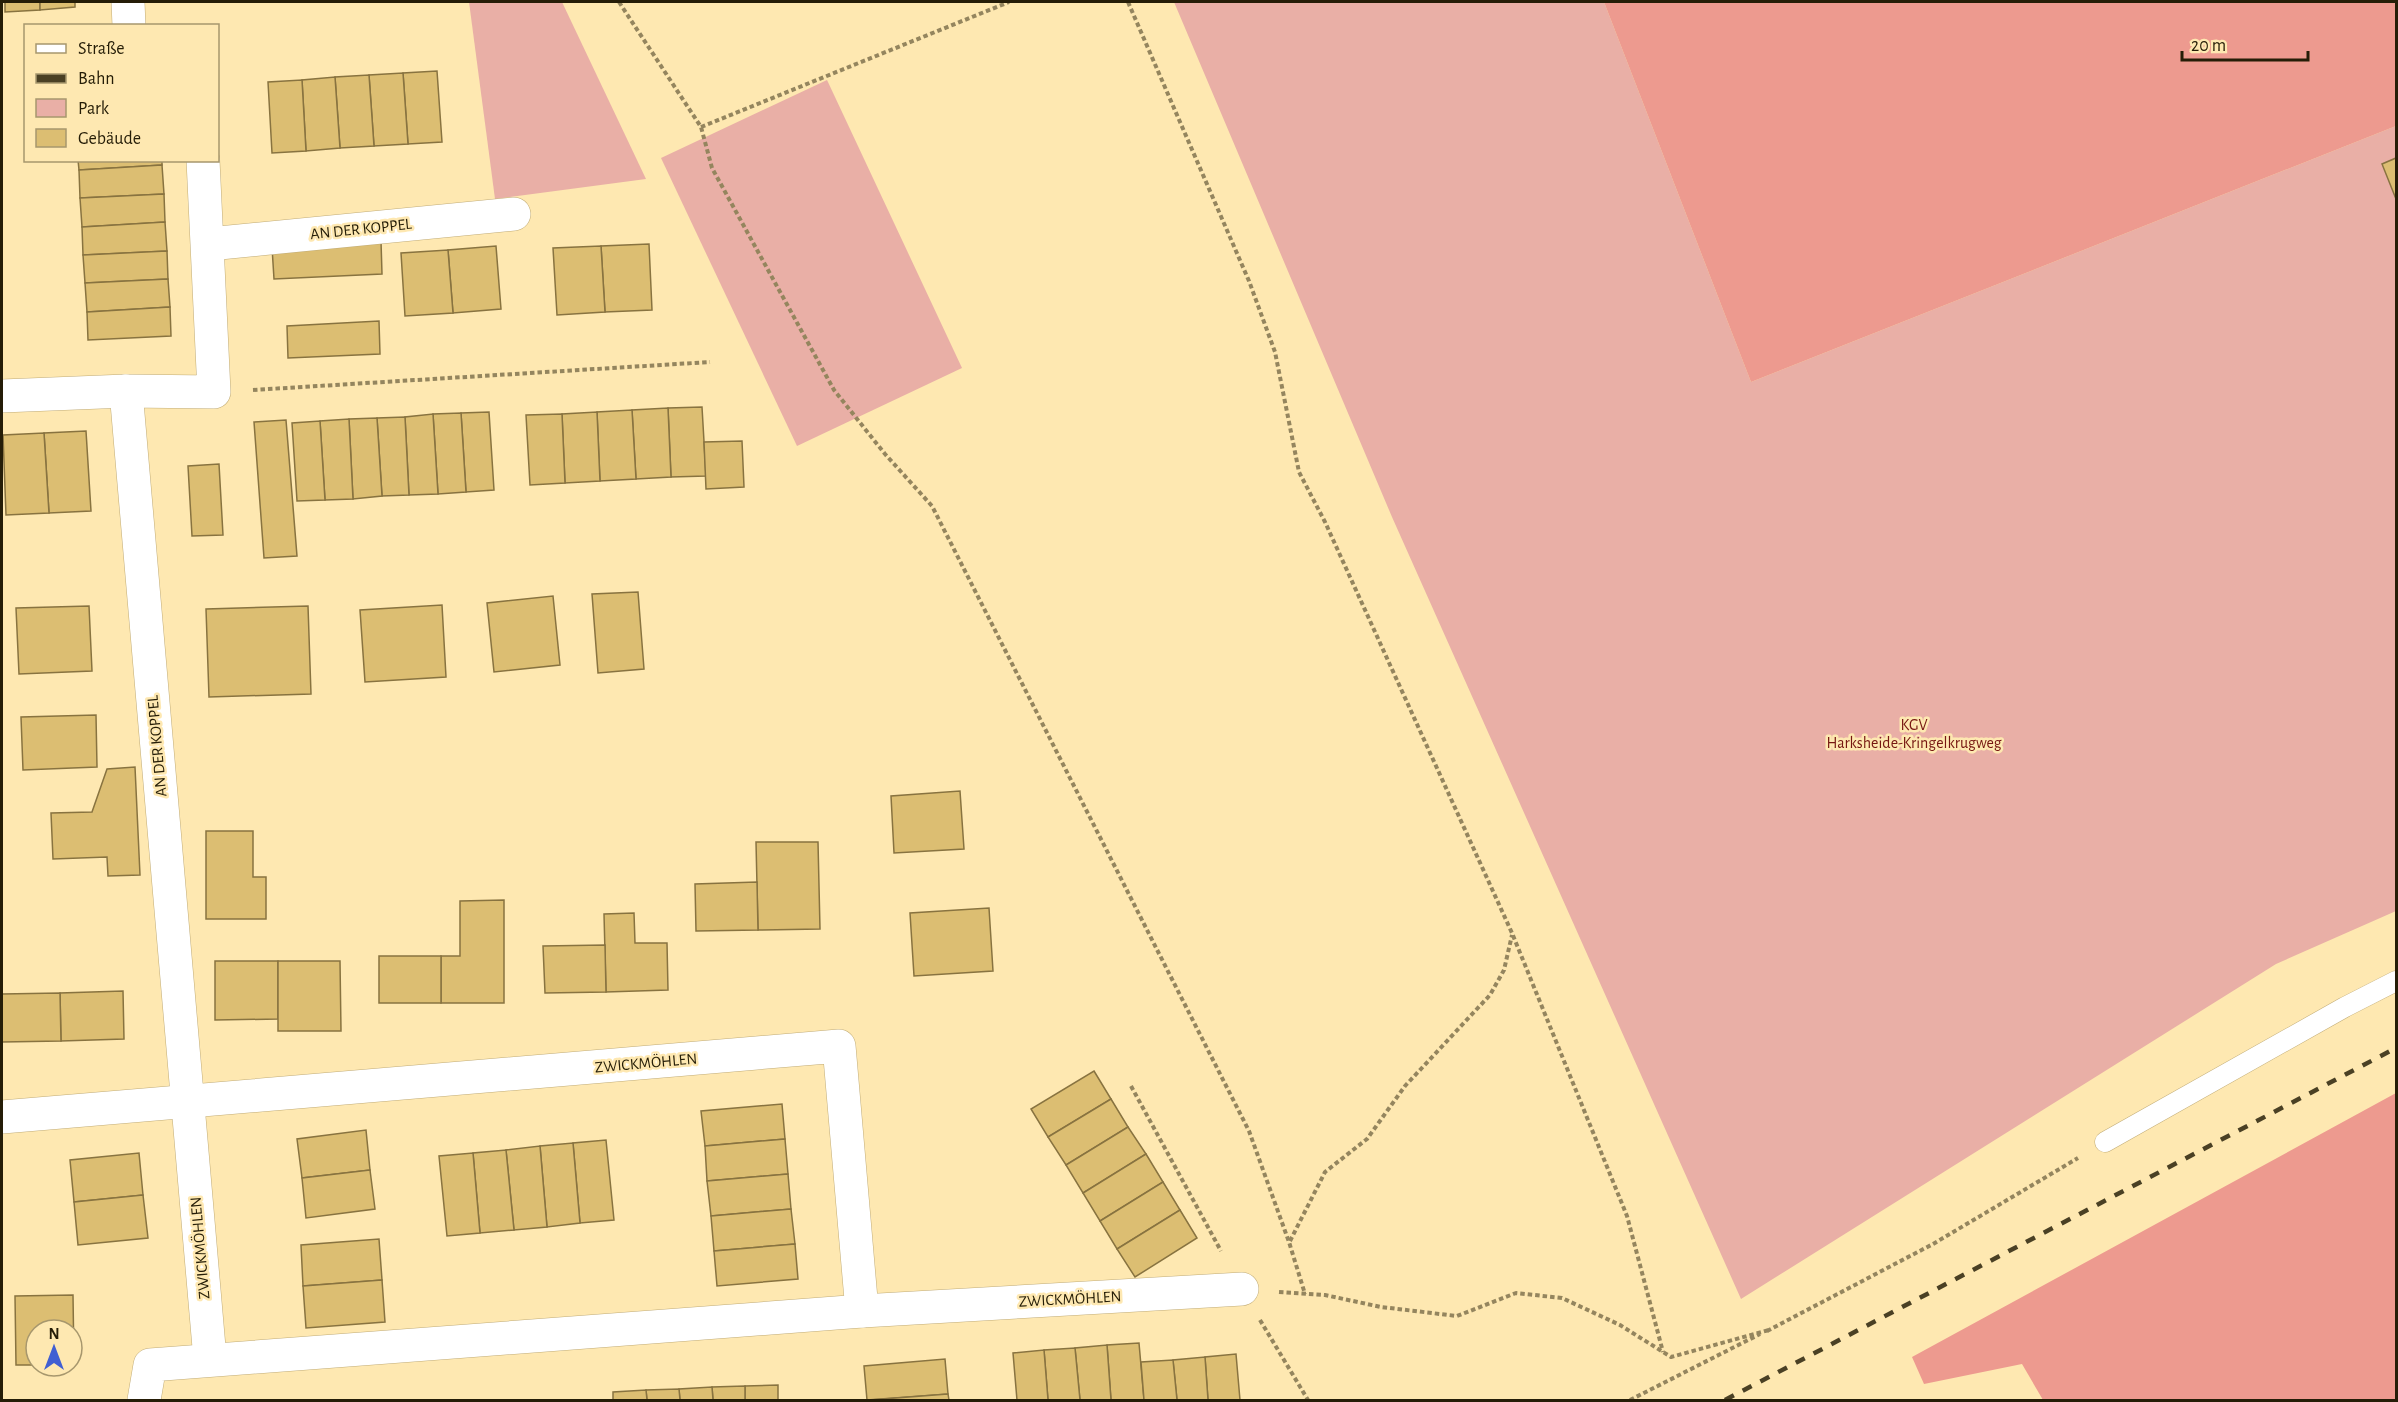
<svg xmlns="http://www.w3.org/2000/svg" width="2398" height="1402" font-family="'Alegreya Sans',sans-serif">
<rect width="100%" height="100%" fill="#fee8b1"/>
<g fill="#e9afa6">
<polygon points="469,2 562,2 646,179 495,199"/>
<polygon points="1174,2 1604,2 1751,382 2396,126 2396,911 2276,964 1741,1299 1392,517"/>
<polygon points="827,80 962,368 797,446 661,158"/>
</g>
<g fill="#ed9a8f">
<polygon points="1604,2 2396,2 2396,126 1751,382"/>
<polygon points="2396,1093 2396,1400 2043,1400 2022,1364 1924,1384 1912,1357"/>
</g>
<g fill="#dcbe72" stroke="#887340" stroke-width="1.5">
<polygon points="5,2 40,2 40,10 5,12"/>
<polygon points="40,2 75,2 75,7 40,10"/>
<polygon points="437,71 442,142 408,144 403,73"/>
<polygon points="403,73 408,144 374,146 369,75"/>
<polygon points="369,75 374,146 340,148 335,77"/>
<polygon points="335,77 340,148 306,151 302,80"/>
<polygon points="302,80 306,151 272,153 268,82"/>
<polygon points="2396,158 2396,199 2382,164"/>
<polygon points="78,160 162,160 162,165 79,170"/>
<polygon points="162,165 164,194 80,198 79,170"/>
<polygon points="164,194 165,222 82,227 80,198"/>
<polygon points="165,222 167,251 83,255 82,227"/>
<polygon points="381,241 382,274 274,279 272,247"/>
<polygon points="649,244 652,310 605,312 601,246"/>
<polygon points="496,246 501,309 453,313 448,250"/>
<polygon points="601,246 605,312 557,315 553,248"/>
<polygon points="448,250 453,313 405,316 401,253"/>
<polygon points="167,251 168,279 85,283 83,255"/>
<polygon points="168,279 170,307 87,312 85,283"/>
<polygon points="170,307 171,336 88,340 87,312"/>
<polygon points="379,321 380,354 288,358 287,326"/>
<polygon points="702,407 706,476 671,477 668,408"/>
<polygon points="668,408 671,477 636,479 632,410"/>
<polygon points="632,410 636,479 600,481 597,412"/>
<polygon points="489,412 494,490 466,492 461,413"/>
<polygon points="597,412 600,481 565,483 562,414"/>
<polygon points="461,413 466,492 438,494 433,414"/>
<polygon points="433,414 438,494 409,495 405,417"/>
<polygon points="562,414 565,483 530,485 526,415"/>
<polygon points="405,417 409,495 382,496 377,418"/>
<polygon points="377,418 382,496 353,499 349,419"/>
<polygon points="349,419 353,499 325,500 320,421"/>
<polygon points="286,420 297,556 264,558 254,422"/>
<polygon points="320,421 325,500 297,501 292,423"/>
<polygon points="86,431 91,511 49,513 44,433"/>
<polygon points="44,433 49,513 6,515 3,435"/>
<polygon points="742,441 744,487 706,489 704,442"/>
<polygon points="219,464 223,535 192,536 188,466"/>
<polygon points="638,592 644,669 598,673 592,594"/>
<polygon points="553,596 560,665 494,672 487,603"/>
<polygon points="442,605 446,677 365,682 360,610"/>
<polygon points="89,606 92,671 19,674 16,608"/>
<polygon points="308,606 311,694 209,697 206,609"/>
<polygon points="96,715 97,767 23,770 21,717"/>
<polygon points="135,767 140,875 108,876 107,857 53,859 51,813 92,812 107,769"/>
<polygon points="960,791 964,849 894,853 891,796"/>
<polygon points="206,831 253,831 253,877 266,877 266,919 206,919"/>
<polygon points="756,842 818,842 820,929 758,930"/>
<polygon points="757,882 758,930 696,931 695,884"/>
<polygon points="504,900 504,1003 441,1003 441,956 460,956 460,901"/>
<polygon points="989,908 993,971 914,976 910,913"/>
<polygon points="634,913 635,943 667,943 668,990 606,992 604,914"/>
<polygon points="605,945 606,992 545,993 543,946"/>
<rect x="379" y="956" width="62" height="47"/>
<polygon points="215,961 278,961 278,1019 215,1020"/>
<polygon points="278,961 340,961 341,1031 278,1031"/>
<polygon points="123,991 124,1039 61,1041 60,993"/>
<polygon points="60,993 61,1041 2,1042 2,994"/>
<polygon points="1094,1071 1111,1099 1048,1137 1031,1109"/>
<polygon points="1111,1099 1128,1127 1066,1165 1048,1137"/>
<polygon points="782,1104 785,1139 705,1146 701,1111"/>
<polygon points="1128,1127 1146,1154 1083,1193 1066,1165"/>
<polygon points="366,1130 370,1170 302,1178 297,1139"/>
<polygon points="785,1139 788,1174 707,1181 705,1146"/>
<polygon points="606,1140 614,1220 580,1223 573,1143"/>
<polygon points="573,1143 580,1223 547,1227 540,1146"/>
<polygon points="540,1146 547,1227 514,1230 506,1150"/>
<polygon points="506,1150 514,1230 480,1233 473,1153"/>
<polygon points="139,1153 143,1195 74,1202 70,1160"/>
<polygon points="473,1153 480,1233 447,1236 439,1156"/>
<polygon points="1146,1154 1163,1182 1100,1221 1083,1193"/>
<polygon points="370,1170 375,1209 306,1218 302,1178"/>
<polygon points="788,1174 791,1209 711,1216 707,1181"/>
<polygon points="1163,1182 1180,1210 1117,1249 1100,1221"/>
<polygon points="143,1195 148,1238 78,1245 74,1202"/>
<polygon points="791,1209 795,1244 714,1251 711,1216"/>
<polygon points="1180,1210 1197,1238 1135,1277 1117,1249"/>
<polygon points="379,1239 382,1280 303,1286 301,1245"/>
<polygon points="795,1244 798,1279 717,1286 714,1251"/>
<polygon points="382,1280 385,1322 306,1328 303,1286"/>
<polygon points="73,1295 74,1364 72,1330 36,1330 36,1365 16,1365 15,1296"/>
<polygon points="1139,1343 1144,1400 1111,1400 1107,1345"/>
<polygon points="1107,1345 1111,1400 1080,1400 1075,1348"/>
<polygon points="1075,1348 1080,1400 1048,1400 1044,1350"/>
<polygon points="1044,1350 1048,1400 1017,1400 1013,1353"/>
<polygon points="1236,1354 1240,1400 1208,1400 1205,1357"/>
<polygon points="1205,1357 1208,1400 1177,1400 1173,1360"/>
<polygon points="945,1359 948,1394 867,1400 864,1366"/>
<polygon points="1173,1360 1177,1400 1144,1400 1141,1362"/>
<polygon points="778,1385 778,1400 745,1400 745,1386"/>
<polygon points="745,1386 745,1400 713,1400 712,1387"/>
<polygon points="712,1387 713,1400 680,1400 679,1389"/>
<polygon points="679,1389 680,1400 647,1400 646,1390"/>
<polygon points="646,1390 647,1400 613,1400 613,1392"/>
<polygon points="948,1394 949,1400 870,1400"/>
</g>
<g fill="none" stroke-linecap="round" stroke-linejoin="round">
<defs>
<polyline id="lane" points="2105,1142 2345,1007 2396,981"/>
<g id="street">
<polyline points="128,2 129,26"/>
<polyline points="209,244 514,214"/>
<polyline points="126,391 210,1359"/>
<polyline points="2,396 126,391 214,392 203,160"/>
<polyline points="2,1117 839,1046 862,1311"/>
<polyline points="144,1400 150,1365 862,1311 1242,1289"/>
</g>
</defs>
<use href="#lane" stroke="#c1ac77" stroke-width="21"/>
<use href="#street" stroke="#c1ac77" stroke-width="34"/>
<g stroke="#94855e" stroke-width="4" stroke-dasharray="4.5 3" stroke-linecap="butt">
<polyline points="619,2 701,127 712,168 834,390 885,454 932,506 1249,1131 1289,1242 1305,1294"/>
<polyline points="1128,2 1249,281 1275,352 1299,472 1325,522 1512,933 1627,1216 1663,1352"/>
<polyline points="701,127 1009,2"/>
<polyline points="253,390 710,362"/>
<polyline points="1131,1086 1221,1251"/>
<polyline points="1290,1241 1325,1172 1367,1139 1405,1086 1490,995 1504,970 1512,935"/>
<polyline points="1279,1292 1325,1295 1381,1307 1457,1316 1516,1293 1562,1298 1620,1325 1671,1357 1769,1330"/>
<polyline points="1260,1320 1308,1400"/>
<polyline points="1767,1331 1933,1244 2078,1158"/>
<polyline points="1630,1400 1760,1334"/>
</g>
<use href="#lane" stroke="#fff" stroke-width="20"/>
<use href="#street" stroke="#fff" stroke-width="33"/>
<polyline stroke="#4a4024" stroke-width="4.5" stroke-dasharray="10 10" stroke-linecap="butt" points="1725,1400 2396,1048"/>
</g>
<g text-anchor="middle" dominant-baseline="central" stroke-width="5" stroke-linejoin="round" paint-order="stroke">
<g font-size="16" fill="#251d07" stroke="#fee8b1">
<text transform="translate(361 229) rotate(-6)">AN DER KOPPEL</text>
<text transform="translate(157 746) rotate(-95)">AN DER KOPPEL</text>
<text transform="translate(646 1063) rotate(-5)">ZWICKMÖHLEN</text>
<text transform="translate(200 1248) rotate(-95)">ZWICKMÖHLEN</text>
<text transform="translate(1070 1299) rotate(-3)">ZWICKMÖHLEN</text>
</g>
<g font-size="16" fill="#761611" stroke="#fee8b1">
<text x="1914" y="725">KGV<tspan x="1914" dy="18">Harksheide-Kringelkrugweg</tspan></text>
</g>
</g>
<rect width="2398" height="1402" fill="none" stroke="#251d07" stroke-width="6"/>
<rect x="24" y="24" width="195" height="138" fill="#fee8b1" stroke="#a7976d" stroke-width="1.5"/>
<rect x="36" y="44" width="30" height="9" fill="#ffffff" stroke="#a7976d" stroke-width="1.5"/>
<text x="78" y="54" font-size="18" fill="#251d07">Straße</text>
<rect x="36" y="74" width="30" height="9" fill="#4a4024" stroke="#a7976d" stroke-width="1.5"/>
<text x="78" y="84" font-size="18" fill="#251d07">Bahn</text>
<rect x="36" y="99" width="30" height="18" fill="#e9afa6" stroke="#a7976d" stroke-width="1.5"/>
<text x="78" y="114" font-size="18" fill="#251d07">Park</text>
<rect x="36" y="129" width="30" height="18" fill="#dcbe72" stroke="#a7976d" stroke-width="1.5"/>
<text x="78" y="144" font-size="18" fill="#251d07">Gebäude</text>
<g transform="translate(54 1348)"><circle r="28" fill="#fee8b1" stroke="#a7976d" stroke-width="1.5"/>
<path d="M0-4.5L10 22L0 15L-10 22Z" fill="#415fd2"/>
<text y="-9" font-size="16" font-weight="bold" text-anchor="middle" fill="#251d07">N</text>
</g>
<path d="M2182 51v9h126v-9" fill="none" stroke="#251d07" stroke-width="3"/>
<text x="2191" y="51" font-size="18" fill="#251d07" stroke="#fee8b1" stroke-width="4.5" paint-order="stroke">20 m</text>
</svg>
